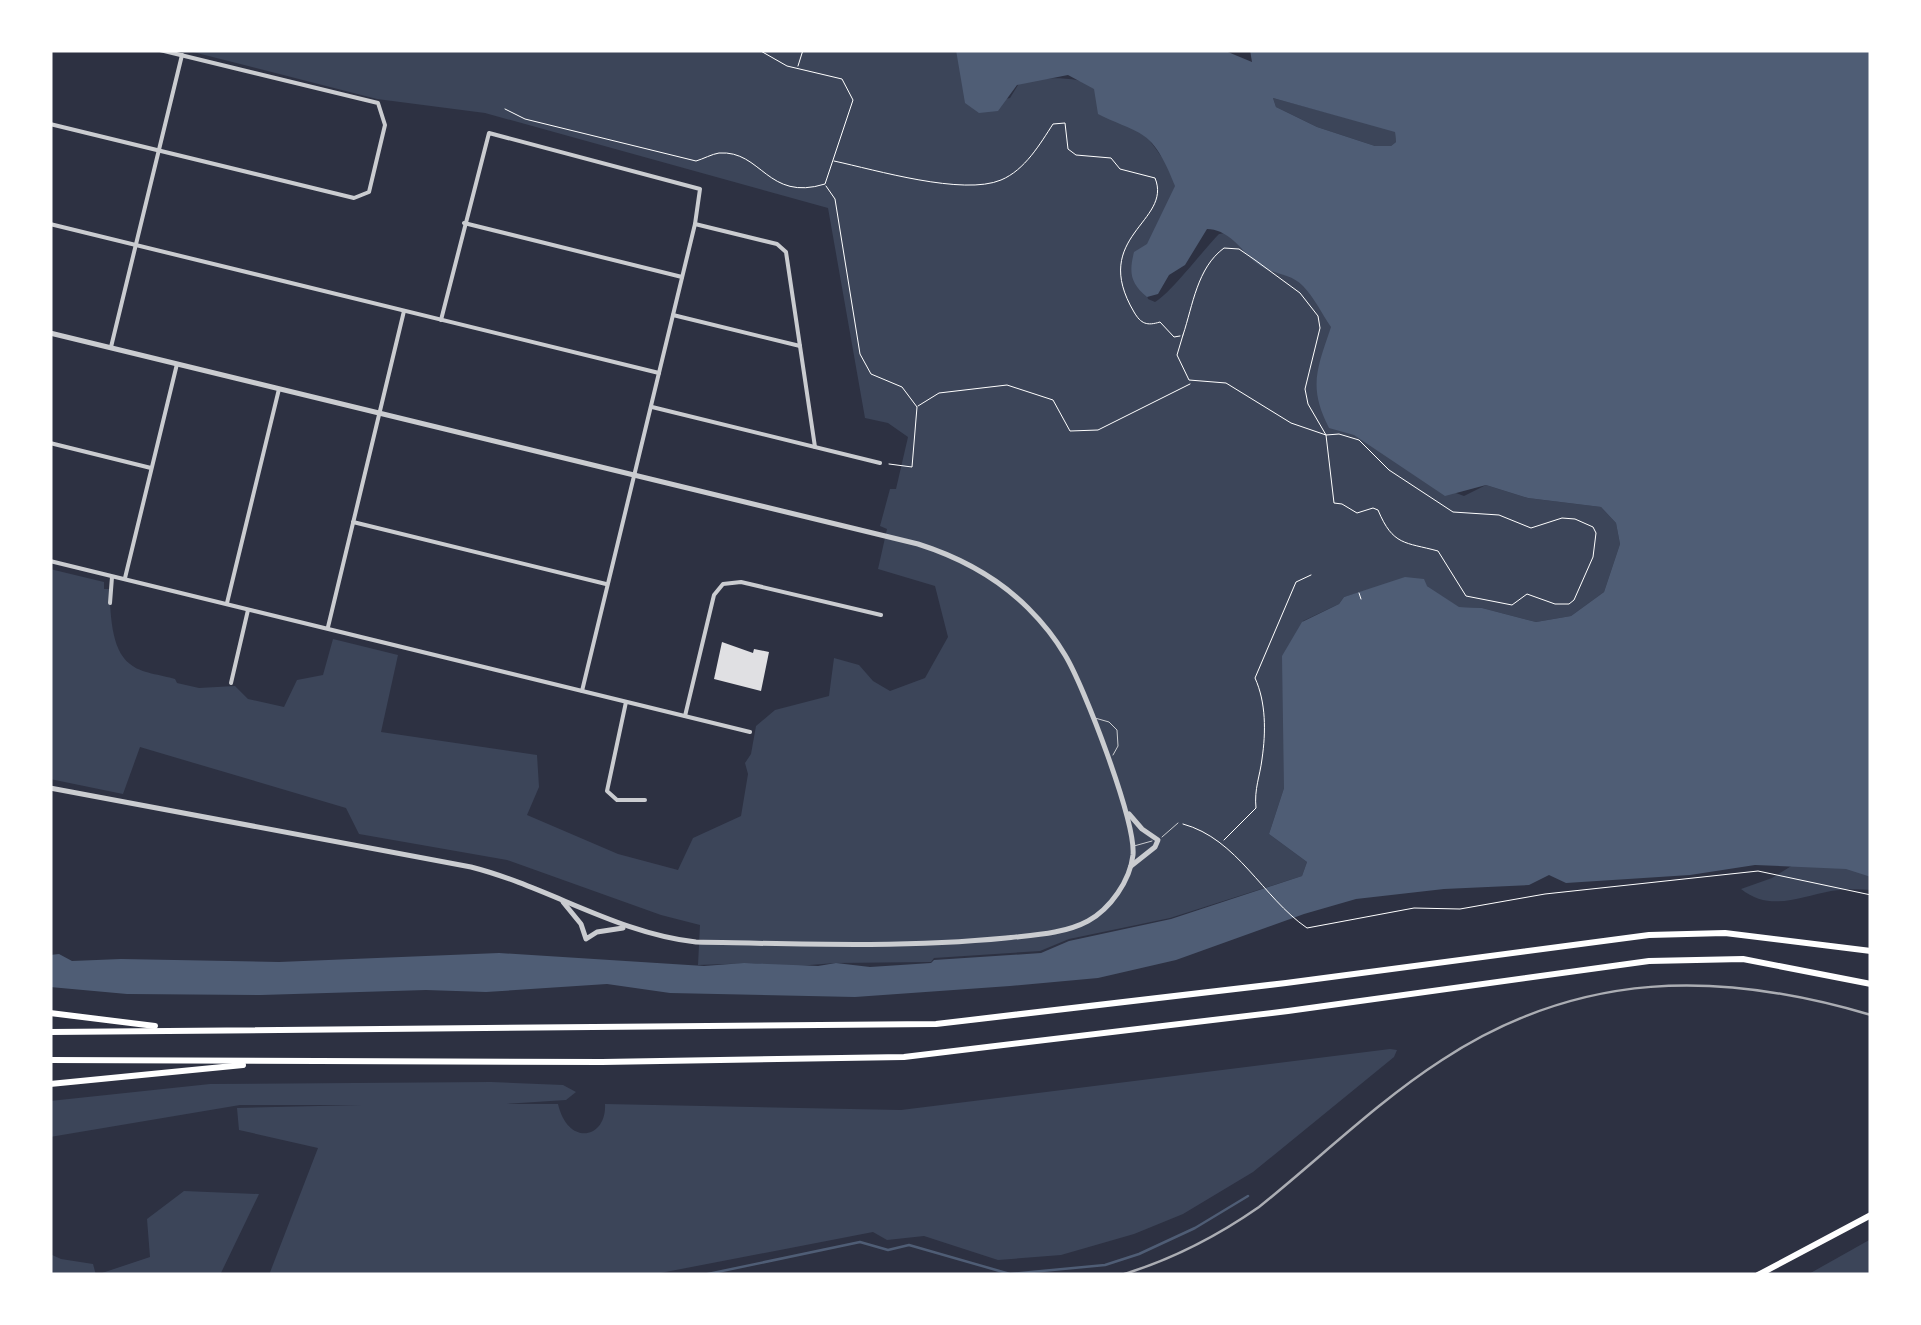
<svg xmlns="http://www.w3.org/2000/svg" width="1921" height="1325" font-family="'Titillium Web',sans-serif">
<rect width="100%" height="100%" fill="#2d3142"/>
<g fill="#3c4559">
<path d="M185,50H965L990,102L1010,98L1021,80C1046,78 1077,75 1100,88C1124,102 1160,155 1178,179L1141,275L1148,299L1155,302C1170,294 1204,249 1219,234L1225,233L1314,285L1437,486L1464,496L1486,485L1528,498L1601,507L1616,523L1620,544L1604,592L1571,616L1536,622L1482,608L1458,607L1427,586L1384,585L1344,597L1339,604L1303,621L1286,739L1284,788L1269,834L1307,862L1302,876L1170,918L1069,939L1040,951L934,958L931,962L835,963L785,967L755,963L698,965L700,925L661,915L507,860L359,834L346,808L140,747L123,794L50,779V569L104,582V589H109C111,611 110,649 130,664C140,673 162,675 175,679L177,683L199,688L235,686L248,699L284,707L297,680L323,675L333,639L398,655L381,732L537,755L539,787L527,815L618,854L678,870L693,838L741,816L748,774L745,763L751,754L756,726L775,710L829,696L834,658L859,665L873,681L890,691L925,678L948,637L935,586L878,569L887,529L880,526L890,489H896L908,437L888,423L865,418L828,208L485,113L377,99Z"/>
<polygon points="1273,98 1395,131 1396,142 1391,146 1375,146 1317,127 1276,107"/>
<path d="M1793,865H1871V890C1858,889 1844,889 1831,891C1799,897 1770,912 1741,889L1772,878Z"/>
<path d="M1390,1049L1397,1050L1394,1057L1253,1172L1183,1214L1134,1234L1061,1255L998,1260L924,1236L887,1240L873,1232L650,1275H269L318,1148L239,1130L237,1108L361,1105H240L50,1137V1101L210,1084L491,1082L563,1085L576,1092L566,1100L506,1104H558C568,1147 607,1139 605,1104L901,1110Z"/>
<polygon points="184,1191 259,1194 220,1275 96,1275 150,1257 147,1219"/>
<polygon points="1871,1239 1871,1275 1807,1275"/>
<polygon points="50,1254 61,1259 93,1264 96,1275 50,1275"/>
</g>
<path fill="#4f5d75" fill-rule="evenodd" d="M956,50H1223L1252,62L1250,50H1871V877L1846,869L1755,865L1690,875L1566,883L1549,875L1529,885L1444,889L1356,899L1304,914L1176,960L1098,978L1010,986L855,997L670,993L607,984L486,992L426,990L261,995L127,994L50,987V955L59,954L72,961L121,959L279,962L499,953L704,966L744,963L818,966L836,963L870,967L931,963L934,960L1041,953L1069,941L1171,919L1302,876L1307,862L1269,834L1284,788L1282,656L1302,622L1339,604L1344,597L1405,577L1424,579L1427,586L1459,607L1482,608L1536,622L1571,616L1604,592L1620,544L1616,523L1601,507L1528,498L1486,485L1445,496L1354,435L1329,428C1308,387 1317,369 1331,327C1322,314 1314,297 1303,286C1292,275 1280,275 1266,269C1244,259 1235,230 1207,229L1185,265L1169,275L1158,294L1147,297C1130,283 1129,272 1134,252L1147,244L1175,186C1169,171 1159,146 1144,136C1132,127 1112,122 1098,114L1094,89L1068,75L1017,85L998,111L979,113L965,103ZM1273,98L1395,132L1396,142L1391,146H1375L1317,127L1276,107Z"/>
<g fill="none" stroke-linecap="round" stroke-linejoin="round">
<polyline stroke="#4f5d75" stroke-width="2.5" points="703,1275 860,1242 888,1250 909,1245 1010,1274 1105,1265 1139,1254 1195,1228 1248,1196"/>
</g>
<polygon fill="#e0e0e3" points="722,642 753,653 754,649 769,652 761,691 714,679"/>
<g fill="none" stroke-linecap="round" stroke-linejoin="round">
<g stroke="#fff" stroke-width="1">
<polyline points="696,50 707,50"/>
<polyline points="798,66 803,50"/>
<path d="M505,109L525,119L696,161C703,159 712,154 719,153C762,150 767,202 825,184L853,100L842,79L787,66L759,50"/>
<path d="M834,161C876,170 963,196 1001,180C1025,170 1040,144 1053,124L1065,123L1068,149L1076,155L1111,158L1120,169L1155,178C1173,222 1089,236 1134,312C1141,324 1147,326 1160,322L1174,337L1180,336"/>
<polyline points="826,186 835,199 860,354 871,374 902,387 917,407 912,467 889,464"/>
<path d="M1183,335C1193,305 1197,268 1224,248L1239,249L1255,260L1300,293L1318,316L1320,328L1305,389L1308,404L1326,435L1334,503L1342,504L1357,513L1373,508L1378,510C1393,546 1405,542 1438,551L1466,596L1512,605L1527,594L1555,604H1569L1574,600L1593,557L1596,533L1593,527L1575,519L1562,518L1531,528L1499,515L1453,512L1389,470L1359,440L1339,434L1326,435L1291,423L1226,383L1189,380L1177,355L1183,335"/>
<polyline points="918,406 939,393 1007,385 1053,400 1070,431 1098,430 1190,384"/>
<polyline points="1359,593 1361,599"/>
<path d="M1183,824C1238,839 1262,897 1307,928L1414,908L1460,909L1545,894L1758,871L1871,895"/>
<path d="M1224,840L1256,808C1254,789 1260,776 1262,759C1266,732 1266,702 1255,678L1296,582L1311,575"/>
</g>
<g stroke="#caccd0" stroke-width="1">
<polyline points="1095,718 1109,722 1117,730 1118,746 1113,755"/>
<polyline points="1162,837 1178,823"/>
<polyline points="1134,846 1152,841"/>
</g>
<g stroke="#caccd0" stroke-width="4">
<polyline points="50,124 354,198 369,192 385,125 378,103 160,50"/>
<polyline points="464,223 682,277"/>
<polyline points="50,224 659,373"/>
<polyline points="695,224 777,244 786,252 815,447"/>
<polyline points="673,315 800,346"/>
<polyline points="441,320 489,133 700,189 695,224 582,691"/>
<polyline points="111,347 182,55"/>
<polyline points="652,407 880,463"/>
<polyline points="50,443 151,468"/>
<polyline points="353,522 606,584"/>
<polyline points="50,561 750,732"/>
<polyline points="125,578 177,364"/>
<polyline points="110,603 112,577"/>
<polyline points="227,603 279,389"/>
<polyline points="328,627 404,311"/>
<polyline points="231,683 248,610"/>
<polyline points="626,702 607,791 617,800 645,800"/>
<polyline points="685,716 714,595 723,584 741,582 881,615"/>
</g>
<g stroke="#caccd0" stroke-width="5">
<path d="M50,333L918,544C959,557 997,577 1028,608C1042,622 1055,638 1065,655C1084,686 1136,822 1133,855C1130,881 1110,909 1088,921C1064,934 1033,935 1006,938C903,948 799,944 696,942C616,933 549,887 471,867L50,788"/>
<polyline points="1129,814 1142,829 1158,840 1155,847 1131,866"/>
<polyline points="563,902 581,924 586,939 597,932 623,928"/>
</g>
<polyline stroke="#fff" stroke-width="6" points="1758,1275 1871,1215"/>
<g stroke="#fff" stroke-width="6">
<polyline points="50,1013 155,1026"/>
<polyline points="50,1032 936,1024 1286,983 1649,935 1725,933 1871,951"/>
<polyline points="50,1060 602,1062 904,1057 1288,1011 1649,961 1743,959 1871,984"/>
<polyline points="50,1084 243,1065"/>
</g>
<path stroke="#abadb3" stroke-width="2.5" d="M1121,1275C1171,1260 1216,1237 1259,1207C1319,1159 1377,1102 1442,1060C1579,970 1719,970 1871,1015"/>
</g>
<rect width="1921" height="1325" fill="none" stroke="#ffffff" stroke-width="105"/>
</svg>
